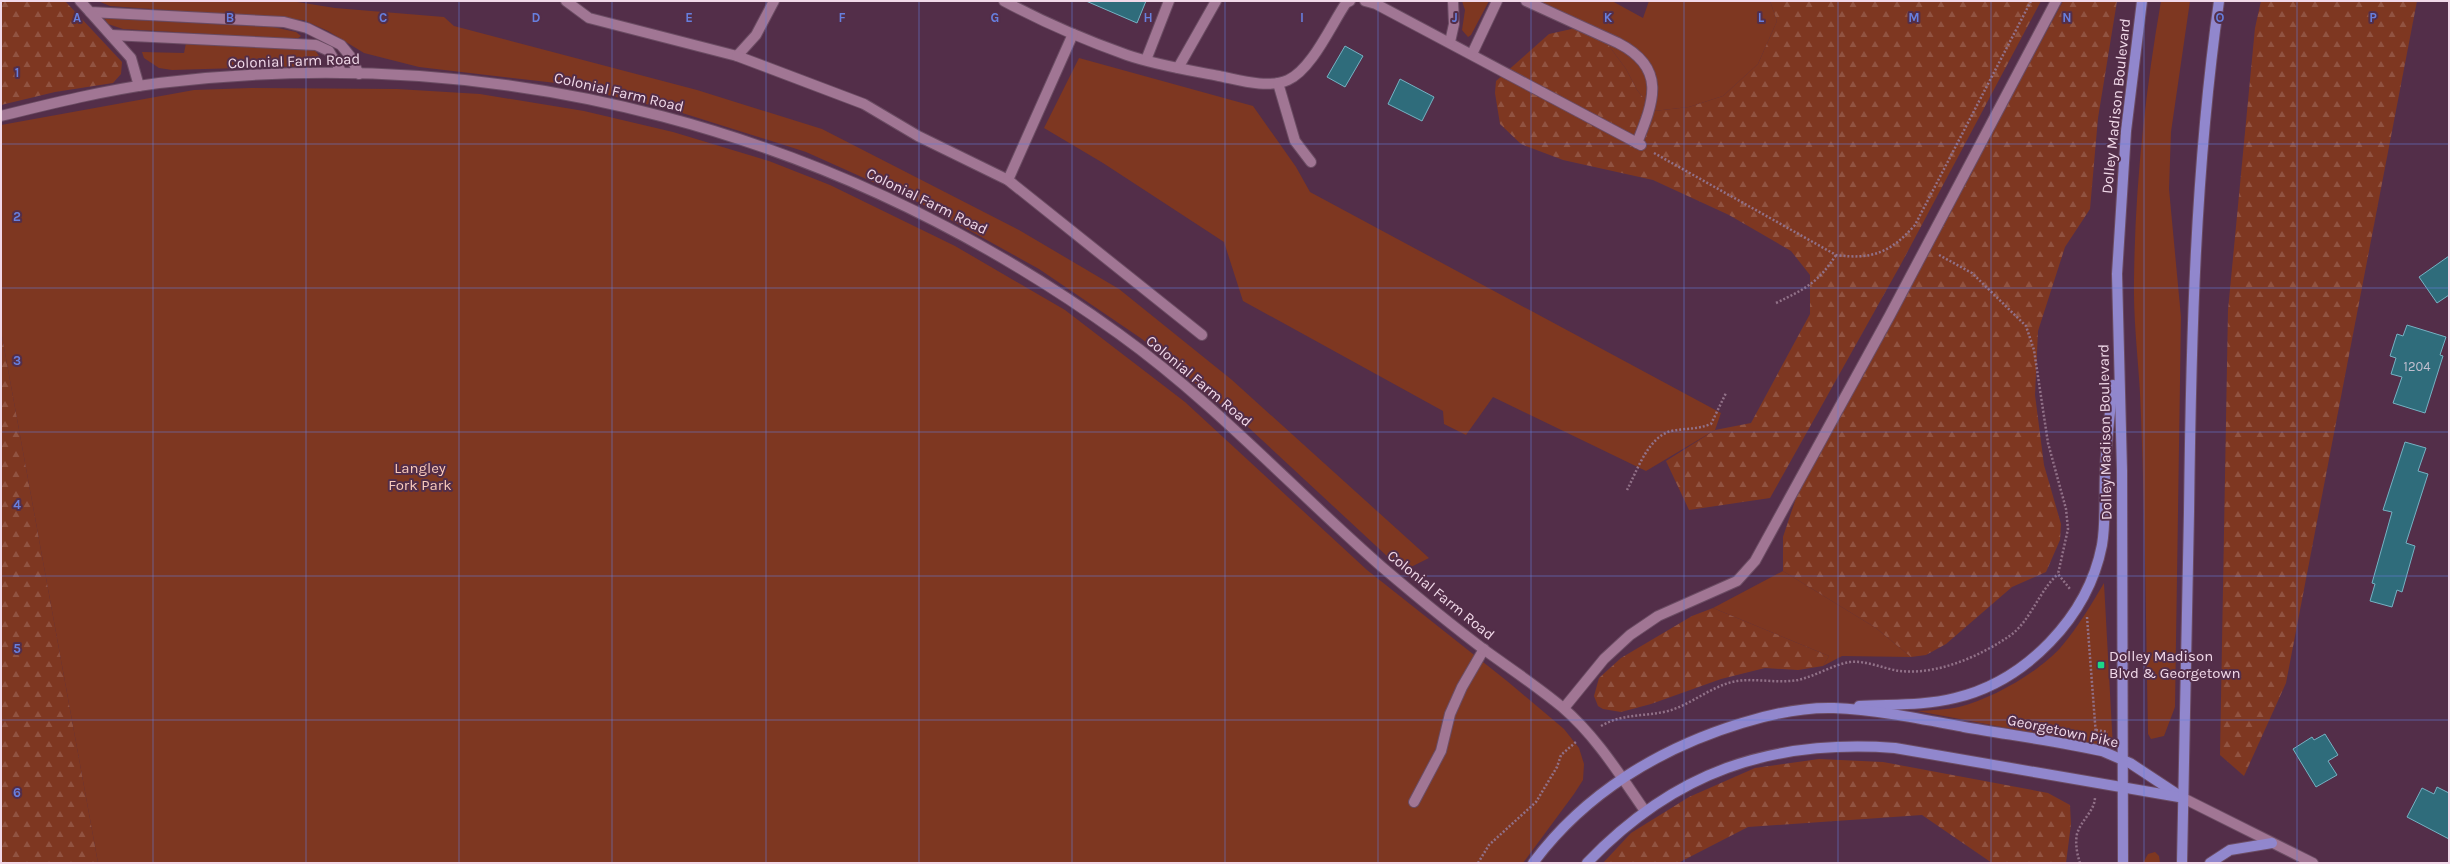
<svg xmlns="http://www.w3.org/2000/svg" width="2450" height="864" font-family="Karla,sans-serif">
<defs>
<pattern id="forest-firs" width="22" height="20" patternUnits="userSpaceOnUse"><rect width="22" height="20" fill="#7e3721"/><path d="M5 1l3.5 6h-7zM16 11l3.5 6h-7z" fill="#915341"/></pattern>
</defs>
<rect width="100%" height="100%" fill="#532e49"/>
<g fill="#7e3721">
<polygon points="98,1 291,1 335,8 444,17 454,26 697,90 822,129 1019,230 1119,289 1232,380 1429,558 1403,571 1248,427 1142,339 1039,269 922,204 806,152 676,111 556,83 419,67 364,53 328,31 303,20 110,6"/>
<polygon points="1462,1 1489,1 1471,35 1468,37 1462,30 1465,10"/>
<polygon points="1538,1 1612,1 1643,18 1649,1 1770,1 1777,21 1758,64 1723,96 1689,107 1654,111 1637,90 1626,69 1598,31 1576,28"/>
<path d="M2161,1H2190L2171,132L2169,189L2181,317L2175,707L2164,736L2151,739L2148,734C2146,628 2145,522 2141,416C2140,371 2133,326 2134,280C2135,187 2145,93 2161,1Z"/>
<polygon points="103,16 115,19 273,27 296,32 301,36 297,39 123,29 108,24"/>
<polygon points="186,43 315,50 319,56 310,66 172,70 159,68 144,58 142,52 184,53"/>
<polygon points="1079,58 1253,106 1296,167 1310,192 1721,413 1715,430 1646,471 1493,397 1466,435 1444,424 1443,411 1243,301 1224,242 1103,163 1044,128"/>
<polygon points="251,88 397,89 480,94 584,111 673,132 769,161 830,185 955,246 1065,310 1185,402 1367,570 1507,681 1564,729 1579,748 1584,764 1583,780 1574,794 1523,863 98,863 1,331 1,125 194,90"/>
<polygon points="1783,571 1876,628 1911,657 1842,656 1823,666 1829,656 1713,608"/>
<path d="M2104,583L2113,748L1917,711C1931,710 1946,710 1959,707C1992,699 2039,672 2061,647C2078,627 2091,605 2104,583Z"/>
<polygon points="2155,852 2159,856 2160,863 2143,863 2148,854"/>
</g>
<g fill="url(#forest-firs)">
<polygon points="1,1 65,1 122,62 121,74 113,83 55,92 1,105"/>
<polygon points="1770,1 2041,1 1901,264 1770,498 1689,510 1666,461 1715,430 1751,423 1810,314 1810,275 1791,251 1729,215 1653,180 1563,160 1521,144 1500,124 1495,93 1496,81 1549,34 1576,28 1598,31 1626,69 1637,90 1654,111 1689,107 1723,96 1758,64 1777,21"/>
<polygon points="2063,1 2117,1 2098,118 2090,209 2065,247 2038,331 2035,395 2044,465 2061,524 2060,540 2046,572 2012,587 1946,644 1926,655 1911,657 1876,628 1783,571 1783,537 1797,495"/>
<polygon points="2261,1 2417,1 2286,683 2244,776 2220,755 2228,310 2255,28"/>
<polygon points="1,331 98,863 1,863"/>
<polygon points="1713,608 1829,656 1823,666 1798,670 1765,668 1721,679 1651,704 1621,712 1603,709 1598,706 1594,696 1599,678 1621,658 1692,616"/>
<polygon points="1819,759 1883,762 2048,793 2070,805 2071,824 2066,863 1992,863 1922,815 1748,827 1678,863 1603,863 1631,833 1689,797 1755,768"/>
</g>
<g fill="#2f6c7b" stroke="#75b2c3">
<polygon points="1086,1 1146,1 1137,23"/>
<polygon points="1345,46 1363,56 1345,87 1327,77"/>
<polygon points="1400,79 1434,97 1422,121 1388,104"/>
<polygon points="2449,256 2449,295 2437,303 2419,277"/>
<polygon points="2407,325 2446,337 2440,355 2443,356 2425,413 2393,403 2402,377 2391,374 2396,358 2390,356 2397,334 2403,336"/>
<polygon points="2405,442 2426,448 2418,471 2428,474 2406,543 2415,546 2402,592 2397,590 2392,607 2370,601 2375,584 2372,583 2392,512 2383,510"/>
<polygon points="2325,734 2338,755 2328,761 2337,775 2316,787 2293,749 2312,737 2314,740"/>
<polygon points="2437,787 2449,793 2449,839 2407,817 2422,788 2434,794"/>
</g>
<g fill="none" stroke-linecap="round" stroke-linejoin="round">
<defs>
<g id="service">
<polyline points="80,1 90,12 284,22 307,28 341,45 350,56 359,74"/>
<polyline points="566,1 589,18 737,56 756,35 774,1"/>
<path d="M1004,1C1043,22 1085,40 1127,55C1156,65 1188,70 1219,76C1239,80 1268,89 1288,80C1312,69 1331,25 1346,3L1350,1"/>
<polyline points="1365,1 1376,4 1641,145"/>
<path d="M1526,1L1618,43C1667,68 1654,101 1637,143"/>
<polyline points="90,12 131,58 139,86"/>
<polyline points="111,35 316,45 329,51 342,73"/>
<polyline points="1450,42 1454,24 1453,1"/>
<polyline points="1472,54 1497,1"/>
<polyline points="737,56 864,104 918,136 1008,180 1202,335"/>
<polyline points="1146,60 1169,1"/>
<polyline points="1178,68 1216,1"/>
<polyline points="1278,83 1295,141 1311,162"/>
<polyline points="1008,180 1073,34"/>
<polyline points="1414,802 1441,751 1450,714 1462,687 1484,649"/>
</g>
<g id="minor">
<path d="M1,116C53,103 106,90 159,83C506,41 837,131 1119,334C1215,403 1294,490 1382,567C1416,596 1450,624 1486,651C1511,669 1538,687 1562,707C1596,736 1620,775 1645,811"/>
<polyline points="1564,708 1604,659 1630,635 1658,616 1737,581 1755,561 1890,315 2056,1"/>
<polyline points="2183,798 2313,863"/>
</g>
<g id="primary">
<path d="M1859,706C1891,704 1923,706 1955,698C2026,681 2088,617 2102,545C2106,521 2104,497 2105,473C2106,443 2110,414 2113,385"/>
<path d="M1533,863C1585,793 1660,748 1742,723C1771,714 1803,707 1834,708C1877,710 1921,719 1964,727C2010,735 2057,741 2102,751L2130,763L2183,798"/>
<path d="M1587,863C1674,772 1770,739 1895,748L2179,797"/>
<polyline points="2123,863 2122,471 2117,274 2126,131 2142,1"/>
<path d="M2182,863C2184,746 2187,629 2189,512C2191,341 2195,170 2219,1"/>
<polyline points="2210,863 2230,850 2272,843"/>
</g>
</defs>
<use href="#service" stroke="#6b4c63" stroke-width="12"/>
<use href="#minor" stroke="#6b4c63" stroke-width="12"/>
<use href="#primary" stroke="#6b4c63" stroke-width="12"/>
<g stroke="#917188" stroke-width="2.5" stroke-dasharray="2 2" stroke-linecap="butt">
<path d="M1654,153L1836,255C1873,260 1891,252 1915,225L2031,1"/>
<polyline points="1939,255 1972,273 2026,326 2034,350 2048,443 2066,509 2068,529 2058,574 2070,589"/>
<path d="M1776,303C1805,289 1818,283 1836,255"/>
<path d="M1627,490C1637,471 1648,437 1671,431C1685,428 1696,430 1711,424L1726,393"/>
<polyline points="2087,617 2096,736"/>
<path d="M1601,726C1623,713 1644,717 1668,711C1690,705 1709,688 1732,682C1753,677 1776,684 1798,680C1816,676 1832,665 1850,662C1866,660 1884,669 1900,671C1937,675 1978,657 2008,637C2030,623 2038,592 2058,574"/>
<polyline points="2096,730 2108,732"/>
<polyline points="1478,863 1489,845 1536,802 1557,767 1561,755 1577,741"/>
<path d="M2080,863C2077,854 2075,843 2077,834C2081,820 2095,811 2095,797"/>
</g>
<use href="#service" stroke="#a17694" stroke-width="10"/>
<use href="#minor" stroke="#a17694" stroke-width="10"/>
<use href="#primary" stroke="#9187cd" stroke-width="10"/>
</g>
<path fill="none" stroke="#677fde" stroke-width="1" stroke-opacity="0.55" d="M153,1V863M306,1V863M459,1V863M612,1V863M766,1V863M919,1V863M1072,1V863M1225,1V863M1378,1V863M1531,1V863M1684,1V863M1838,1V863M1991,1V863M2144,1V863M2297,1V863M1,144H2449M1,288H2449M1,432H2449M1,576H2449M1,720H2449"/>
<rect fill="#1bd988" stroke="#532e49" stroke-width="1.5" x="2097" y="661" width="8" height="8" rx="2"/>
<g text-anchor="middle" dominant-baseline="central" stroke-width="4" stroke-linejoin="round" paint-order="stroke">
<g font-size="13" fill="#c0bece">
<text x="2417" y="366">1204</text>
</g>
<g font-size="15" fill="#f1d9e9" stroke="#532e49">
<text transform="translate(294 61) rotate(-2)">Colonial Farm Road</text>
<text transform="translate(619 92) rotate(13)">Colonial Farm Road</text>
<text transform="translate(2116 106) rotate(-84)">Dolley Madison Boulevard</text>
<text transform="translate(927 201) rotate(26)">Colonial Farm Road</text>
<text transform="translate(1199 381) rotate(40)">Colonial Farm Road</text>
<text transform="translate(2105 432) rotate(-91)">Dolley Madison Boulevard</text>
<text transform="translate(1441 595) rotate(39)">Colonial Farm Road</text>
<text transform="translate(2063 731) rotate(12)">Georgetown Pike</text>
</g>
<g font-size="15" fill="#facbbd" stroke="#532e49">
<text x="420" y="468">Langley<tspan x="420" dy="17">Fork Park</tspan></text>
</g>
<g font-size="15" fill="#f1d9e9" stroke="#532e49" text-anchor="start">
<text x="2109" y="656">Dolley Madison<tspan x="2109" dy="17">Blvd &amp; Georgetown</tspan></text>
</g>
</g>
<g font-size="13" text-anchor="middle" font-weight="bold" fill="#677fde" stroke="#532e49" stroke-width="4" stroke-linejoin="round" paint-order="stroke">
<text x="77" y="22">A</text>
<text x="230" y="22">B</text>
<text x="383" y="22">C</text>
<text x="536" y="22">D</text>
<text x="689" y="22">E</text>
<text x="842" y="22">F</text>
<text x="995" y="22">G</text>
<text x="1148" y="22">H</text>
<text x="1302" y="22">I</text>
<text x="1455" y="22">J</text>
<text x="1608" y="22">K</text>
<text x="1761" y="22">L</text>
<text x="1914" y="22">M</text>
<text x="2067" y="22">N</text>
<text x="2220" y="22">O</text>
<text x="2373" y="22">P</text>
<text x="17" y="77">1</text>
<text x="17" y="221">2</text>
<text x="17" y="365">3</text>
<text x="17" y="509">4</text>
<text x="17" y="653">5</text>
<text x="17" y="797">6</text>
</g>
<rect width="2450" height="864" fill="none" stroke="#f1d9e9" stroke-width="4"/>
</svg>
